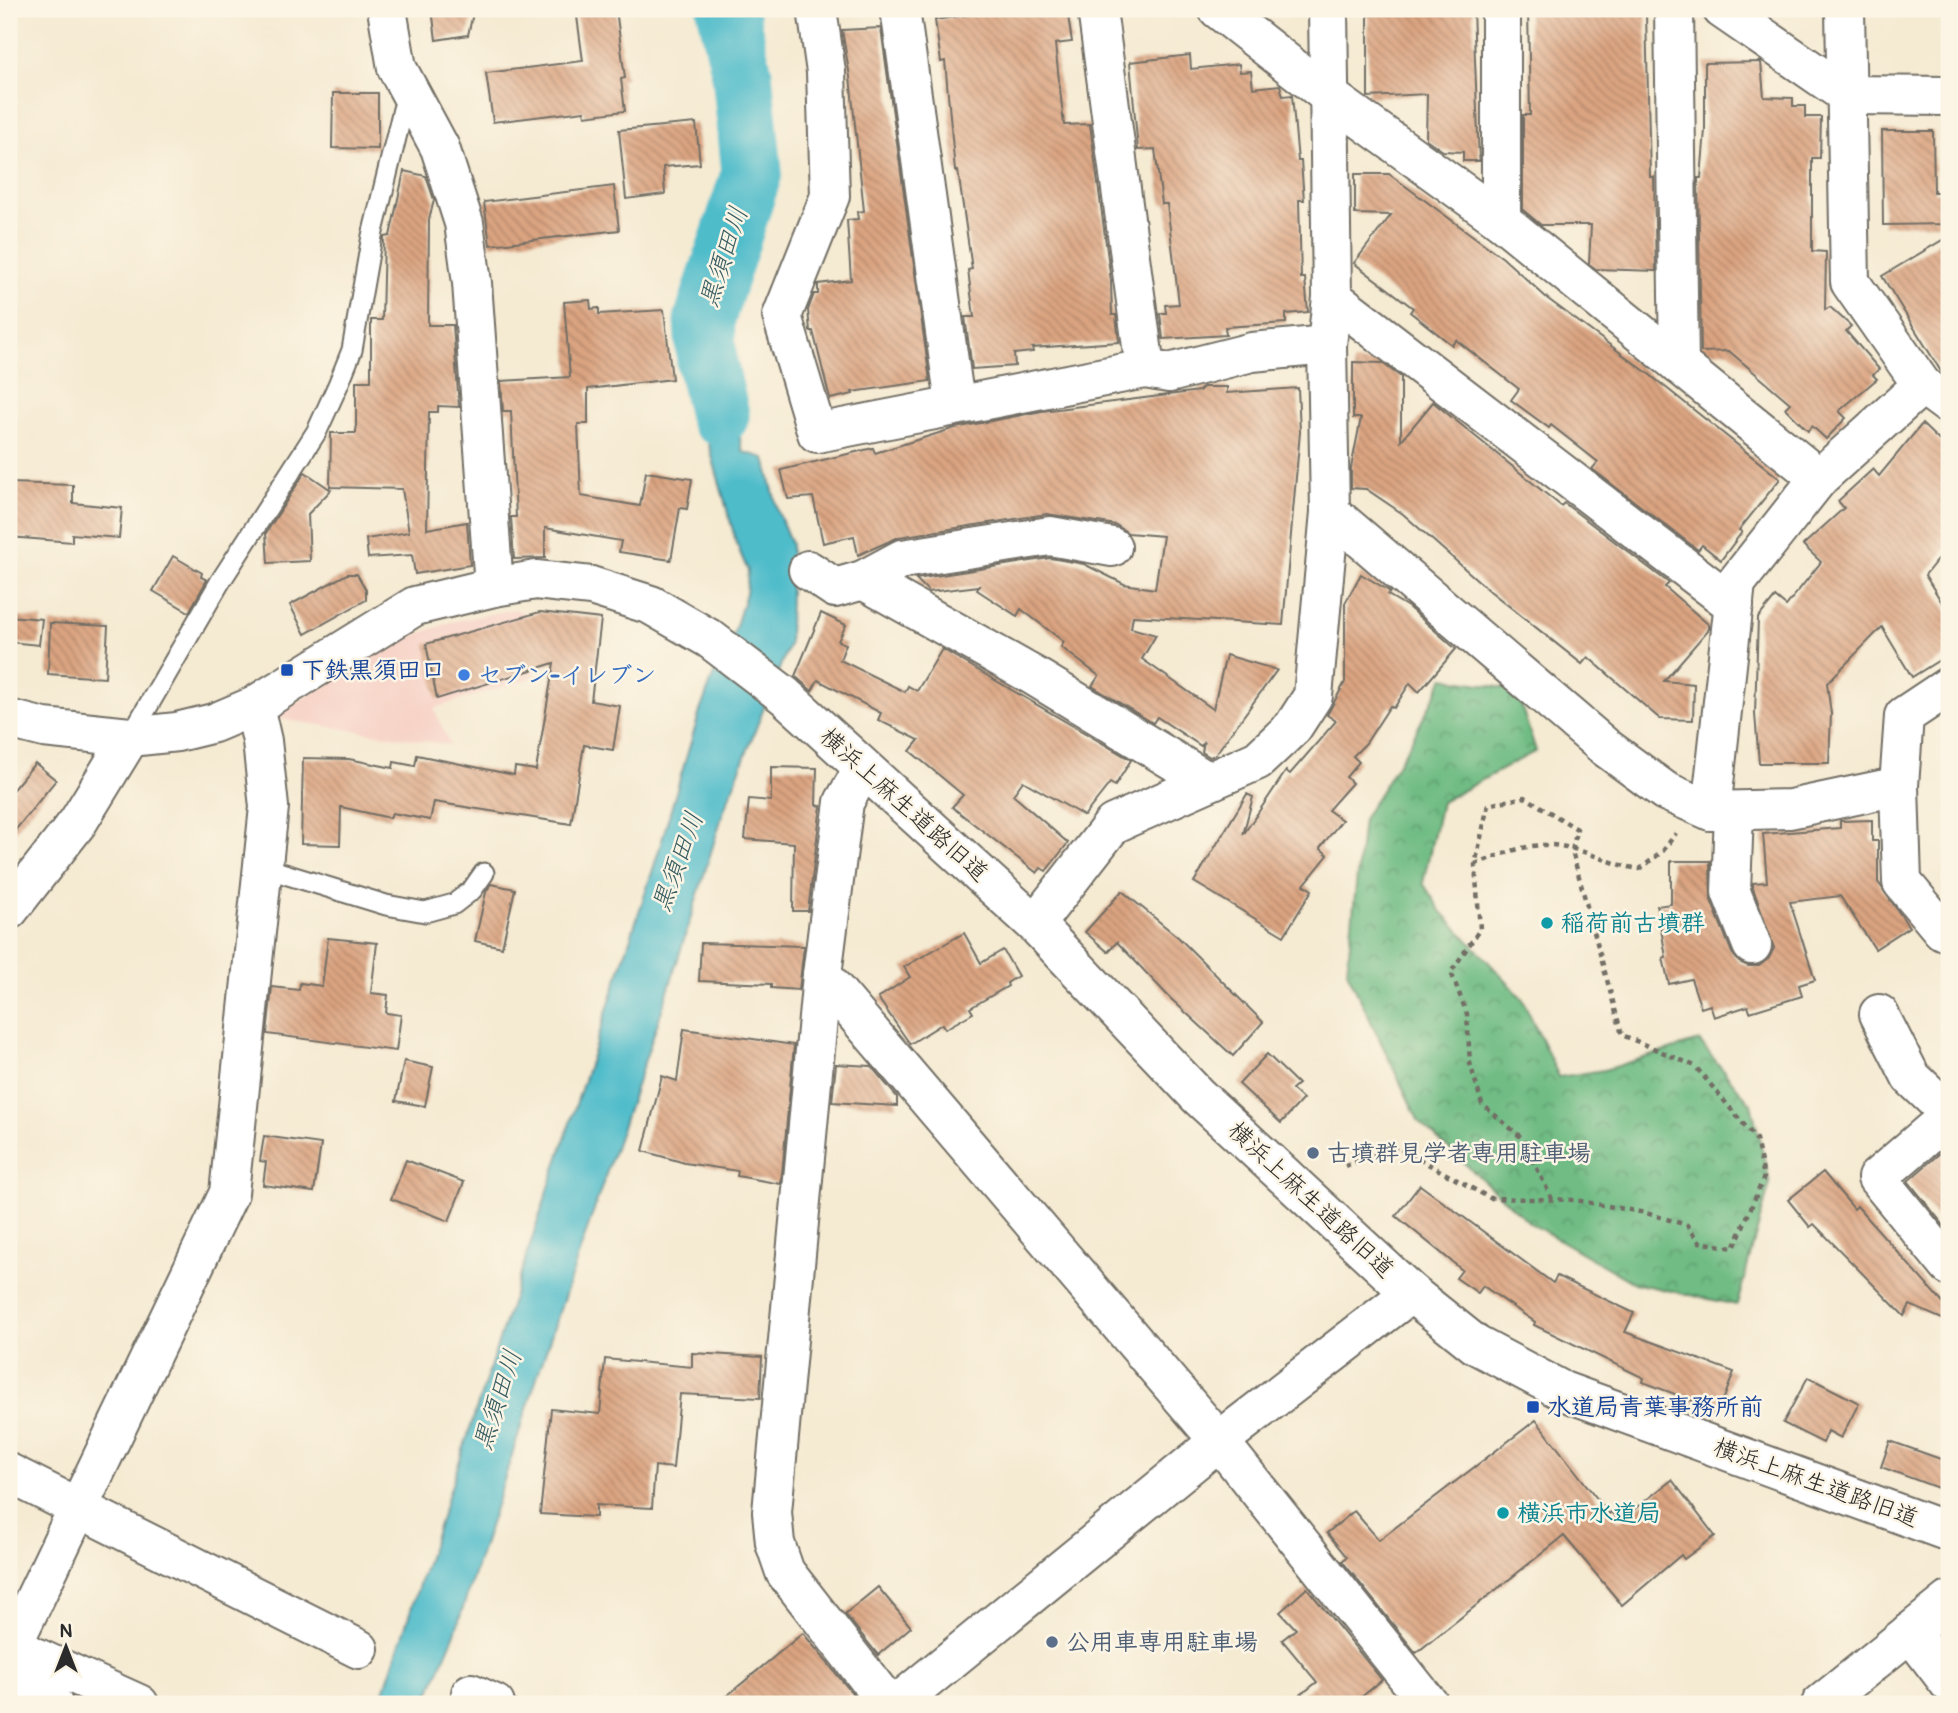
<svg xmlns="http://www.w3.org/2000/svg" width="1958" height="1713" font-family="Pangolin,'Klee One',sans-serif">
<defs>
<pattern id="forest-crowns" width="20" height="18" patternUnits="userSpaceOnUse" patternTransform="scale(1.75)"><rect width="20" height="18" fill="#70bc84"/><path d="M2 6a3 3 0 1 1 6 0M12 15a3 3 0 1 1 6 0" fill="none" stroke="#5c996c"/></pattern>
<pattern id="building-back-hatch" width="6" height="6" patternUnits="userSpaceOnUse" patternTransform="scale(1.75)"><rect width="6" height="6" fill="#dba481"/><path d="M-1 5l2 2M0 0l6 6M5-1l2 2" fill="none" stroke="#b2866a"/></pattern>
</defs>
<rect width="100%" height="100%" fill="#fcf5e5"/>
<filter id="ink" filterUnits="userSpaceOnUse"><feTurbulence type="fractalNoise" baseFrequency=".0143" numOctaves="2"/><feDisplacementMap in="SourceGraphic" scale="14" xChannelSelector="R" yChannelSelector="G"/><feConvolveMatrix kernelMatrix="1 2 1 2 8 2 1 2 1" color-interpolation-filters="sRGB"/></filter>
<filter id="wash" filterUnits="userSpaceOnUse"><feTurbulence type="fractalNoise" baseFrequency=".00686" numOctaves="4" result="noise"/><feDisplacementMap in="SourceGraphic" scale="28" xChannelSelector="R" yChannelSelector="G"/><feGaussianBlur stdDeviation="1.57" result="paint"/><feColorMatrix in="noise" values="0 0 0 0 0 0 0 0 0 0 0 0 0 0 0 0 0 1.4 0 .05"/><feComposite in="paint" operator="in"/></filter>
<g filter="url(#wash)">
<rect width="100%" height="100%" fill="#f5ead2"/>
<polygon fill="#f7d1c6" points="515,609 524,613 535,677 434,708 450,745 273,718 389,645 451,622"/>
<polygon fill="url(#forest-crowns)" stroke="#4e7458" stroke-width="2" points="1444,678 1516,690 1536,751 1441,802 1423,883 1441,911 1522,998 1559,1077 1604,1070 1699,1041 1751,1104 1770,1183 1737,1305 1634,1283 1530,1223 1419,1122 1347,971 1363,819 1407,749"/>
<polygon fill="#4fbcca" stroke="#3d747a" stroke-width="2" points="717,331 743,452 765,458 778,512 791,544 789,644 724,810 665,1001 537,1377 455,1633 425,1704 380,1704 656,860 700,711 719,661 733,636 746,593 748,571 737,545 698,406 690,334"/>
<g fill="none" stroke-linecap="round" stroke-linejoin="round">
<polyline stroke="#4fbcca" stroke-width="61" points="719,415 707,363 704,321 752,172 742,74 727,9"/>
</g>
<g id="blocks">
<g fill="url(#building-back-hatch)">
<polygon points="432,9 474,9 468,35 436,40"/>
<polygon points="576,9 616,9 625,78 621,79 625,111 585,116 584,111 493,122 486,73 583,61"/>
<polygon points="1005,9 1067,9 1072,42 1055,44 1064,125 1090,124 1111,281 1112,315 1116,315 1119,342 1032,348 1033,352 1014,354 1015,366 972,369 965,317 974,317 968,270 972,269 958,171 955,171 945,61 941,62 935,20"/>
<polygon points="1368,9 1473,10 1479,161 1463,161 1463,152 1443,151 1426,139 1427,94 1368,97"/>
<polygon points="1528,9 1639,9 1639,12 1646,13 1650,177 1654,177 1656,271 1596,269 1589,264 1591,225 1541,225 1523,210 1523,115 1530,115"/>
<polygon points="881,28 930,381 852,392 853,394 830,399 813,331 810,331 808,310 814,294 818,294 818,284 851,280 847,220 858,219 857,212 864,211 850,77 842,30"/>
<polygon points="1190,55 1191,69 1239,64 1240,72 1251,71 1253,88 1280,85 1283,96 1292,95 1298,161 1301,161 1304,200 1299,200 1301,278 1305,278 1308,312 1286,314 1286,323 1225,327 1226,335 1163,339 1160,313 1166,313 1165,305 1179,304 1167,204 1162,204 1155,149 1138,150 1130,62"/>
<polygon points="1761,62 1764,97 1793,98 1793,106 1805,106 1805,117 1821,117 1820,158 1812,158 1812,251 1826,252 1825,310 1830,307 1851,326 1846,331 1879,369 1873,375 1877,379 1839,411 1846,418 1826,439 1812,426 1808,431 1785,408 1790,403 1729,351 1701,352 1698,178 1701,178 1705,130 1705,63"/>
<polygon points="333,93 378,93 378,149 332,148"/>
<polygon points="696,123 700,164 663,167 665,194 626,199 619,130"/>
<polygon points="1882,131 1933,131 1934,192 1949,192 1949,224 1883,225"/>
<polygon points="404,171 426,176 434,200 429,220 428,325 453,325 459,407 438,406 438,412 429,412 427,529 467,522 470,565 415,574 412,555 368,558 366,539 409,532 402,489 330,487 331,433 356,433 356,381 371,381 371,320 382,320 384,237 390,236"/>
<polygon points="1355,174 1389,174 1503,258 1548,299 1649,374 1780,479 1739,530 1742,532 1721,560 1702,545 1698,550 1592,469 1598,462 1551,425 1549,428 1511,400 1519,389 1456,340 1452,345 1410,312 1413,308 1354,263 1391,215 1355,214"/>
<polygon points="614,186 619,230 490,245 484,202"/>
<polygon points="1949,236 1949,378 1942,373 1882,276"/>
<polygon points="590,300 591,309 599,308 599,314 664,310 672,379 588,389 588,424 578,424 581,496 640,506 646,472 692,479 687,509 680,508 671,560 619,552 621,541 545,528 545,558 514,559 511,517 516,517 511,411 503,411 501,381 570,377 564,302"/>
<polygon points="1353,362 1382,363 1401,377 1401,441 1433,402 1561,506 1564,503 1669,583 1665,587 1709,625 1709,629 1664,681 1694,684 1693,720 1660,719 1588,657 1582,664 1490,591 1403,514 1366,489 1351,488 1351,468 1361,418 1353,418"/>
<polygon points="1203,387 1227,387 1227,393 1298,388 1300,432 1283,625 1133,616 1131,628 1156,635 1142,659 1213,709 1226,655 1277,670 1215,755 1210,757 1202,752 1204,741 1201,746 1157,717 1153,723 1092,686 1099,676 1061,647 1064,642 1021,609 1017,616 977,590 979,586 929,592 916,579 1050,558 1084,564 1124,584 1155,589 1163,536 1128,533 1116,525 1047,514 899,537 858,555 854,536 823,543 813,497 788,499 781,470 873,448 875,453 955,428 1042,411 1199,391"/>
<polygon points="1922,424 1949,450 1949,545 1925,575 1949,614 1949,654 1912,677 1882,627 1827,683 1831,714 1829,763 1759,763 1755,714 1758,618 1775,597 1786,606 1821,562 1803,545 1844,508 1838,501 1873,469 1879,476"/>
<polygon points="305,472 331,490 308,514 310,561 268,563 266,533"/>
<polygon points="9,483 73,485 73,503 122,508 119,538 72,534 72,542 9,537"/>
<polygon points="173,556 202,573 201,577 207,580 189,612 153,591"/>
<polygon points="347,574 357,574 366,590 366,600 305,634 290,605"/>
<polygon points="1361,574 1386,589 1390,592 1388,595 1408,607 1456,649 1419,692 1410,683 1394,708 1390,706 1366,743 1353,756 1359,762 1346,777 1352,783 1328,810 1342,820 1320,848 1328,855 1304,885 1312,890 1284,936 1194,882 1247,794 1253,797 1243,835 1286,771 1290,774 1336,721 1327,715 1345,682 1345,603"/>
<polygon points="540,612 601,619 591,701 620,706 613,750 584,745 571,824 434,802 430,820 392,813 390,818 341,807 340,845 301,844 303,758 349,759 393,768 394,762 415,766 417,755 514,775 515,767 536,770 554,663 437,699 426,644"/>
<polygon points="821,613 846,625 838,641 846,644 840,660 905,692 908,686 917,691 942,649 1131,760 1115,786 1110,783 1084,816 1023,781 1013,795 1068,843 1046,871 1041,868 1037,873 952,807 963,795 910,751 919,740 878,720 881,713 818,680 812,691 795,676"/>
<polygon points="9,616 42,619 39,645 9,642"/>
<polygon points="50,623 108,626 105,678 48,674"/>
<polygon points="35,763 56,780 9,838 9,794"/>
<polygon points="771,767 817,768 816,805 821,806 808,911 793,911 794,843 745,839 749,799 771,801"/>
<polygon points="1872,820 1872,841 1878,841 1878,882 1909,927 1875,949 1840,896 1790,902 1815,980 1799,985 1802,996 1750,1012 1748,1006 1714,1017 1710,1005 1701,1008 1691,979 1669,984 1663,958 1666,957 1657,906 1671,904 1671,861 1710,861 1711,900 1732,953 1739,962 1748,966 1759,966 1769,958 1774,948 1753,888 1753,883 1767,882 1763,834 1840,828 1840,821"/>
<polygon points="491,884 515,889 502,947 475,941 486,892"/>
<polygon points="1122,891 1179,938 1263,1022 1233,1056 1170,998 1117,942 1108,952 1085,932"/>
<polygon points="964,933 981,963 1003,950 1018,976 1007,983 1008,986 970,1008 973,1013 945,1029 942,1024 910,1044 878,998 910,977 904,967"/>
<polygon points="328,938 377,943 371,993 388,995 386,1013 401,1015 396,1051 267,1034 272,987 299,990 300,983 322,986"/>
<polygon points="701,943 804,946 799,990 771,988 771,984 699,981"/>
<polygon points="684,1029 794,1045 781,1184 737,1176 738,1171 685,1163 643,1151 662,1076 677,1081"/>
<polygon points="1267,1054 1298,1084 1292,1089 1303,1099 1281,1123 1239,1084"/>
<polygon points="404,1061 433,1067 425,1106 396,1101"/>
<polygon points="836,1064 871,1066 897,1097 897,1106 832,1102"/>
<polygon points="264,1136 321,1144 314,1192 263,1185 266,1162 260,1161"/>
<polygon points="1949,1145 1949,1232 1908,1181"/>
<polygon points="406,1160 464,1182 449,1221 391,1199"/>
<polygon points="1823,1172 1854,1209 1857,1206 1949,1310 1949,1322 1910,1305 1904,1316 1814,1224 1810,1227 1788,1200"/>
<polygon points="1420,1185 1553,1283 1557,1276 1634,1313 1625,1332 1734,1372 1719,1411 1643,1382 1644,1378 1534,1325 1535,1322 1483,1286 1478,1293 1456,1278 1462,1270 1396,1216"/>
<polygon points="692,1353 762,1357 760,1398 680,1394 673,1468 655,1466 652,1508 596,1505 596,1517 540,1514 551,1409 600,1414 605,1359 692,1367"/>
<polygon points="1808,1377 1859,1403 1841,1438 1828,1431 1823,1443 1783,1423"/>
<polygon points="1536,1420 1609,1514 1611,1512 1619,1521 1672,1480 1715,1536 1684,1559 1681,1555 1622,1605 1564,1536 1416,1653 1342,1561 1347,1557 1327,1533 1354,1511 1379,1540"/>
<polygon points="1890,1441 1949,1462 1949,1492 1881,1467"/>
<polygon points="878,1587 911,1627 878,1655 845,1614"/>
<polygon points="1307,1588 1382,1680 1353,1704 1289,1704 1317,1682 1282,1640 1296,1629 1280,1612"/>
<polygon points="803,1633 853,1694 839,1704 717,1704"/>
</g>
</g>
</g>
<g filter="url(#ink)">
<use href="#blocks" fill-opacity="0" stroke="#726e65" stroke-width="2"/>
<g fill="none" stroke-linecap="round" stroke-linejoin="round">
<defs>
<g id="service">
<polyline points="130,737 220,582 317,431 338,385 352,350 372,236 403,109 410,96"/>
<polyline points="262,867 386,905 425,912 454,904 472,890 484,873"/>
</g>
<g id="minor">
<polyline points="387,9 397,68 440,148 464,223 472,283 494,587"/>
<polyline points="817,9 826,72 830,196 782,316 817,433 1145,369 1169,373 1252,352 1327,345"/>
<polyline points="900,9 955,404"/>
<polyline points="1097,9 1145,369"/>
<polyline points="1218,9 1329,96 1501,220 1819,478"/>
<polyline points="1501,9 1501,220"/>
<polyline points="1674,9 1679,365"/>
<polyline points="1722,9 1847,95 1949,96"/>
<polyline points="1845,9 1850,282 1922,385 1949,405"/>
<polyline points="1332,297 1734,605"/>
<polyline points="1330,512 1605,747 1665,791 1711,811"/>
<polyline points="808,570 835,588 863,580 902,559 1050,536 1112,547"/>
<polyline points="863,580 1034,676 1207,781"/>
<polyline points="1949,686 1904,716 1899,786 1902,882 1942,930 1949,933"/>
<polyline points="863,769 844,802 822,975 772,1512 775,1543 785,1572 888,1704"/>
<polyline points="1899,786 1790,809 1711,811 1736,583 1819,478 1922,385"/>
<polyline points="1734,812 1731,892 1752,945"/>
<polyline points="9,910 78,822 130,737"/>
<polyline points="1035,924 1113,824 1258,760 1293,727 1313,696 1330,512 1327,345 1332,297 1328,9"/>
<polyline points="822,975 1219,1441 1429,1704"/>
<polyline points="1879,1014 1911,1077 1949,1113"/>
<polyline points="1949,1116 1877,1178 1949,1266"/>
<polyline points="9,1473 359,1649"/>
<polyline points="1910,1632 1949,1683"/>
<polyline points="12,1646 229,1193 269,807 262,741 254,706"/>
<polyline points="471,1693 495,1704"/>
<polyline points="897,1704 1219,1441 1411,1293"/>
<polyline points="1821,1704 1949,1601"/>
</g>
<polyline id="tertiary" points="9,719 44,728 130,737 177,732 214,723 254,706 415,606 494,587 536,580 591,586 651,605 710,639 785,696 1035,924 1198,1096 1411,1293 1476,1345 1563,1391 1949,1532"/>
<g id="primary">
<polyline points="9,1645 139,1704"/>
<polyline points="9,1684 53,1704"/>
</g>
</defs>
<use href="#service" stroke="#726e65" stroke-width="23"/>
<use href="#minor" stroke="#726e65" stroke-width="42"/>
<use href="#tertiary" stroke="#726e65" stroke-width="42"/>
<use href="#primary" stroke="#726e65" stroke-width="42"/>
<g stroke="#726e65" stroke-width="4.5" stroke-dasharray="5 5" stroke-linecap="butt">
<path d="M1475,864C1498,856 1524,844 1549,845C1578,845 1609,865 1640,869L1663,851L1676,833"/>
<polyline points="1345,1166 1397,1147 1490,1198 1575,1200 1646,1213 1687,1225 1699,1242 1734,1248 1764,1177 1756,1139 1695,1066 1622,1035 1572,851 1577,829 1525,797 1488,805 1475,865 1480,929 1451,972 1467,1014 1470,1063 1482,1104 1522,1138 1552,1199"/>
</g>
<use href="#service" stroke="#fff" stroke-width="19"/>
<use href="#minor" stroke="#fff" stroke-width="38"/>
<use href="#tertiary" stroke="#fff" stroke-width="38"/>
<use href="#primary" stroke="#fff" stroke-width="38"/>
</g>
</g>
<g fill="#1a4fb4" stroke="#fcf5e5" stroke-width="2.5">
<rect x="280" y="663" width="14" height="14" rx="3.5"/>
<rect x="1526" y="1400" width="14" height="14" rx="3.5"/>
</g>
<circle fill="#3f7fe0" stroke="#fcf5e5" stroke-width="2.5" cx="464" cy="675" r="7"/>
<g fill="#0f9aa8" stroke="#fcf5e5" stroke-width="2.5">
<circle cx="1547" cy="923" r="7"/>
<circle cx="1503" cy="1513" r="7"/>
</g>
<g fill="#5c6f8a" stroke="#fcf5e5" stroke-width="2.5">
<circle cx="1313" cy="1153" r="7"/>
<circle cx="1052" cy="1642" r="7"/>
</g>
<g text-anchor="middle" dominant-baseline="central" stroke-width="5" stroke-linejoin="round" paint-order="stroke">
<g font-size="24" font-weight="bold" fill="#164399" stroke="#fcf5e5" text-anchor="start">
<text x="301" y="670">下鉄黒須田口</text>
<text x="1547" y="1407">水道局青葉事務所前</text>
</g>
<g font-size="24" font-weight="bold" fill="#366cbe" stroke="#fcf5e5" text-anchor="start">
<text x="478" y="675">セブン-イレブン</text>
</g>
<g font-size="24" fill="#2b2b2b" stroke="#fcf5e5">
<text transform="translate(904 805) rotate(42)">横浜上麻生道路旧道</text>
<text transform="translate(1311 1200) rotate(43)">横浜上麻生道路旧道</text>
<text transform="translate(1816 1483) rotate(20)">横浜上麻生道路旧道</text>
</g>
<g font-size="24" font-weight="bold" fill="#0d838f" stroke="#fcf5e5" text-anchor="start">
<text x="1561" y="923">稲荷前古墳群</text>
<text x="1517" y="1513">横浜市水道局</text>
</g>
<g font-size="24" font-weight="bold" fill="#4e5e75" stroke="#fcf5e5" text-anchor="start">
<text x="1327" y="1153">古墳群見学者専用駐車場</text>
<text x="1066" y="1642">公用車専用駐車場</text>
</g>
<g font-size="26" font-style="italic" fill="#385e63" stroke="#fcf5e5">
<text transform="translate(724 257) rotate(-72)">黒須田川</text>
<text transform="translate(678 862) rotate(-70)">黒須田川</text>
<text transform="translate(498 1400) rotate(-72)">黒須田川</text>
</g>
</g>
<rect width="1958" height="1713" fill="none" stroke="#fcf5e5" stroke-width="35"/>
<g transform="translate(66 1647)" stroke="#fcf5e5" stroke-width="5" paint-order="stroke">
<path d="M0-5L12 26L0 18L-12 26Z" fill="#2b2b2b"/>
<text y="-10" font-size="19" font-weight="bold" text-anchor="middle" fill="#2b2b2b">N</text>
</g>
</svg>
